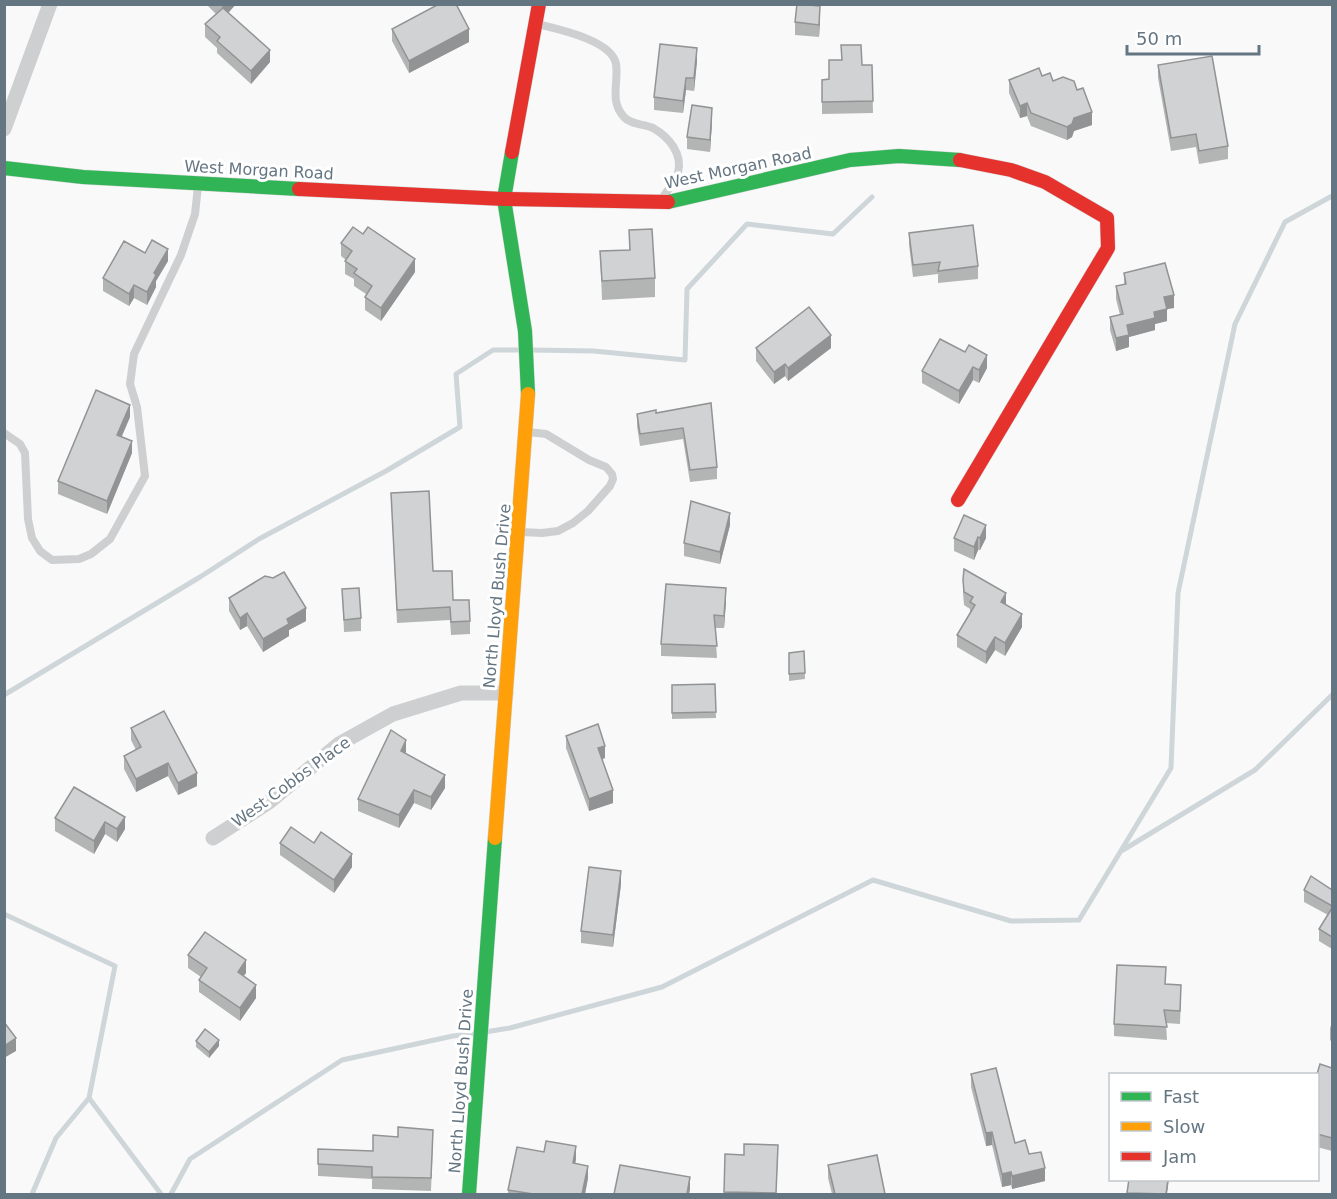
<svg xmlns="http://www.w3.org/2000/svg" width="1337" height="1199" font-family="'DejaVu Sans',sans-serif">
<rect width="100%" height="100%" fill="#f9f9f9"/>
<g fill="none" stroke-linecap="round" stroke-linejoin="round">
<g stroke="#ced6d9" stroke-width="5">
<polyline points="530,350 594,351 685,360 687,289 747,224 833,234 872,197"/>
<polyline points="4,695 200,577 259,539 386,471 460,427 456,374 493,350 521,350"/>
<polyline points="1123,850 1255,770 1332,695"/>
<polyline points="4,914 115,966 89,1098 161,1194"/>
<polyline points="485,1032 510,1028 662,987 873,880 1011,921 1079,920 1171,768 1178,593 1235,324 1285,222 1332,196"/>
<polyline points="32,1194 56,1138 89,1098"/>
<polyline points="171,1194 190,1159 342,1060 453,1036 476,1033"/>
</g>
<defs>
<g id="fast">
<polyline points="512,152 504,199 525,331 528,394"/>
<polyline points="4,168 83,177 299,189"/>
<polyline points="668,202 850,160 899,156 960,160"/>
<polyline points="469,1194 495,838"/>
</g>
<polyline id="slow" points="495,838 528,394"/>
<g id="jam">
<polyline points="512,152 539,4"/>
<polyline points="299,189 504,199 668,202"/>
<polyline points="958,500 1108,248 1107,218 1045,182 1011,170 960,160"/>
</g>
</defs>
<use href="#fast" stroke="#d5d6d7" stroke-width="15"/>
<use href="#slow" stroke="#d5d6d7" stroke-width="15"/>
<use href="#jam" stroke="#d5d6d7" stroke-width="15"/>
<g stroke="#cecfd0" stroke-width="8">
<path d="M537,24C557,29 612,40 616,64C619,82 609,101 624,117C631,125 644,124 653,128C669,137 683,154 678,173C675,182 666,192 661,200"/>
<polyline points="4,433 20,444 25,453 28,519 32,538 40,551 52,560 79,559 91,554 110,539 145,476 137,407 130,384 134,354 181,255 195,214 198,186"/>
<polyline points="521,532 542,533 558,531 573,523 588,511 610,486 613,479 612,474 606,467 589,460 546,434 528,432"/>
</g>
<g stroke="#cecfd0" stroke-width="15">
<polyline points="4,129 50,4"/>
<polyline points="213,838 269,802 339,744 393,714 461,693 506,693"/>
</g>
<use href="#fast" stroke="#30b455" stroke-width="14"/>
<use href="#slow" stroke="#ff9f0a" stroke-width="14"/>
<use href="#jam" stroke="#e5322d" stroke-width="14"/>
</g>
<g fill="#b3b5b5">
<polygon points="206,4 236,4 228,13 270,62 251,84 217,53 217,48 205,37 205,24 216,14"/>
<polygon points="820,19 819,37 795,35 795,22"/>
<polygon points="392,29 469,42 409,73 392,41"/>
<polygon points="697,61 694,91 686,90 683,113 654,110 654,97"/>
<polygon points="862,65 872,65 873,113 822,114 822,80 829,79"/>
<polygon points="1158,65 1228,146 1228,159 1199,164 1196,147 1171,151 1158,78"/>
<polygon points="1042,76 1053,81 1092,125 1074,131 1072,137 1067,140 1031,126 1027,116 1020,118 1009,93 1009,80"/>
<polygon points="712,121 710,152 687,149 687,137"/>
<polygon points="629,230 655,278 655,297 602,300 600,251 629,250"/>
<polygon points="909,233 978,266 978,279 938,283 938,274 913,277 909,245"/>
<polygon points="363,234 415,272 381,321 365,310 365,297 366,294 354,286 354,279 345,274 345,261 346,260 341,256 341,243"/>
<polygon points="145,253 168,261 156,281 156,287 147,305 134,298 129,306 103,291 103,278"/>
<polygon points="1124,273 1174,308 1167,309 1167,321 1155,324 1155,330 1129,337 1129,347 1116,351 1110,330 1110,317 1120,315 1116,299 1116,286 1124,284"/>
<polygon points="940,339 987,368 979,383 973,380 959,404 922,383 922,371"/>
<polygon points="756,348 831,348 788,381 785,376 774,384 756,361"/>
<polygon points="711,403 717,467 717,479 690,482 683,439 640,446 637,426 637,414 656,413"/>
<polygon points="130,417 122,436 132,453 107,514 58,494 58,481"/>
<polygon points="391,493 433,571 453,600 470,621 470,634 451,635 450,620 397,623"/>
<polygon points="964,515 986,538 980,550 978,550 974,560 954,551 954,538"/>
<polygon points="730,525 720,564 684,556 684,543"/>
<polygon points="963,580 1006,605 1022,627 1005,656 995,650 986,664 957,647 957,635 970,612 970,609 964,605 963,593"/>
<polygon points="342,589 361,618 361,631 344,632"/>
<polygon points="229,598 306,621 289,630 289,636 263,652 247,626 240,630 229,611"/>
<polygon points="726,601 724,628 715,628 717,658 661,656 661,644"/>
<polygon points="804,651 805,679 789,681 789,653"/>
<polygon points="715,684 716,718 672,719 672,685"/>
<polygon points="131,728 197,786 178,795 168,776 136,792 124,769 124,756 136,750 131,740"/>
<polygon points="566,736 605,758 602,759 613,803 589,811 566,748"/>
<polygon points="406,752 405,753 445,788 431,810 414,803 399,828 358,811 358,799"/>
<polygon points="74,787 125,829 117,842 105,834 94,854 55,831 55,818"/>
<polygon points="280,843 314,843 352,867 334,893 280,855"/>
<polygon points="621,884 613,947 581,943 581,931"/>
<polygon points="1304,890 1332,890 1332,949 1319,941 1319,929 1328,915 1304,902"/>
<polygon points="188,955 246,973 243,976 256,998 240,1021 199,992 199,980 201,977 188,968"/>
<polygon points="1166,984 1181,997 1180,1024 1166,1023 1167,1040 1114,1036 1114,1024"/>
<polygon points="1332,1022 1332,1042 1330,1040 1330,1028"/>
<polygon points="196,1041 219,1046 209,1058 196,1047"/>
<polygon points="1332,1068 1332,1151 1317,1147 1317,1074"/>
<polygon points="971,1074 1015,1143 1029,1154 1045,1181 1012,1189 1011,1185 1002,1187 992,1145 986,1146 971,1087"/>
<polygon points="433,1142 431,1191 372,1189 372,1179 318,1176 318,1164 373,1151"/>
<polygon points="725,1154 778,1157 776,1194 724,1194"/>
<polygon points="576,1159 575,1163 588,1178 585,1194 508,1194 508,1190"/>
<polygon points="828,1165 885,1194 832,1194 828,1178"/>
</g>
<g fill="#929394">
<polygon points="224,4 236,4 222,20 222,7"/>
<polygon points="820,6 820,19 819,37 819,25"/>
<polygon points="469,29 469,42 409,73 409,61"/>
<polygon points="697,48 697,61 694,91 694,78"/>
<polygon points="270,50 270,62 251,84 251,71"/>
<polygon points="686,78 686,90 683,113 683,101"/>
<polygon points="1027,103 1027,116 1020,118 1020,106"/>
<polygon points="712,108 712,121 710,152 710,140"/>
<polygon points="1092,112 1092,125 1074,131 1072,137 1067,140 1067,127 1074,118"/>
<polygon points="168,249 168,261 156,281 156,287 147,305 147,292 154,273"/>
<polygon points="415,259 415,272 381,321 381,308"/>
<polygon points="134,285 134,298 129,306 129,294"/>
<polygon points="1174,295 1174,308 1167,309 1167,321 1155,324 1155,330 1129,337 1129,347 1116,351 1116,338 1127,325 1154,312 1164,297"/>
<polygon points="831,335 831,348 788,381 788,368"/>
<polygon points="987,355 987,368 979,383 979,370"/>
<polygon points="785,364 785,376 774,384 774,372"/>
<polygon points="973,367 973,380 959,404 959,391"/>
<polygon points="130,405 130,417 117,447 117,435"/>
<polygon points="132,441 132,453 107,514 107,501"/>
<polygon points="730,513 730,525 720,564 720,552"/>
<polygon points="986,525 986,538 980,550 980,538"/>
<polygon points="978,537 978,550 974,560 974,547"/>
<polygon points="726,588 726,601 724,628 724,616"/>
<polygon points="1006,593 1006,606 1001,602"/>
<polygon points="306,608 306,621 289,630 289,636 263,652 263,639 287,619"/>
<polygon points="247,613 247,626 240,630 240,618"/>
<polygon points="1022,614 1022,627 1005,656 1005,643"/>
<polygon points="995,637 995,650 986,664 986,652"/>
<polygon points="406,740 406,752 401,763 401,751"/>
<polygon points="605,746 605,758 598,761 598,748"/>
<polygon points="168,763 168,776 136,792 136,779"/>
<polygon points="197,773 197,786 178,795 178,783"/>
<polygon points="445,775 445,788 431,810 431,797"/>
<polygon points="414,790 414,803 399,828 399,815"/>
<polygon points="613,790 613,803 589,811 589,799"/>
<polygon points="125,817 125,829 117,842 117,829"/>
<polygon points="105,822 105,834 94,854 94,841"/>
<polygon points="352,854 352,867 334,893 334,880"/>
<polygon points="621,871 621,884 613,947 613,935"/>
<polygon points="246,960 246,973 238,984 238,972"/>
<polygon points="256,985 256,998 240,1021 240,1008"/>
<polygon points="16,1038 16,1051 4,1058 4,1046"/>
<polygon points="219,1040 219,1046 209,1058 209,1052"/>
<polygon points="992,1132 992,1145 986,1146 986,1133"/>
<polygon points="576,1146 576,1159 573,1176 573,1163"/>
<polygon points="588,1166 588,1178 585,1194 582,1194"/>
<polygon points="1045,1168 1045,1181 1012,1189 1012,1176"/>
<polygon points="1011,1172 1011,1185 1002,1187 1002,1174"/>
<polygon points="690,1177 690,1190 689,1194 687,1194"/>
<polygon points="1168,1179 1169,1179 1167,1194 1166,1194"/>
</g>
<g fill="#d0d2d3" stroke="#929394" stroke-width="1.5">
<polygon points="439,4 456,4 469,29 409,61 392,29"/>
<polygon points="797,4 820,6 819,25 795,22"/>
<polygon points="223,8 270,50 251,71 217,41 220,37 205,24"/>
<polygon points="660,44 697,48 694,78 686,78 683,101 654,97"/>
<polygon points="841,45 861,45 862,65 872,65 873,101 822,102 822,80 829,79 829,60 842,60"/>
<polygon points="1212,56 1228,146 1199,151 1196,134 1171,138 1158,65"/>
<polygon points="1039,68 1042,76 1050,73 1053,81 1063,77 1074,81 1077,90 1083,88 1092,112 1074,118 1072,124 1067,127 1031,113 1027,103 1020,106 1009,80"/>
<polygon points="692,105 712,108 710,140 687,137"/>
<polygon points="973,225 978,266 938,271 940,262 913,265 909,233"/>
<polygon points="353,227 363,234 368,227 415,259 381,308 365,297 372,286 354,273 357,269 345,261 352,251 341,243"/>
<polygon points="652,229 655,278 602,281 600,251 630,250 629,230"/>
<polygon points="152,240 168,249 154,273 156,275 147,292 134,285 129,294 103,278 124,241 145,253"/>
<polygon points="1165,263 1174,295 1164,297 1167,309 1154,312 1155,318 1127,325 1129,335 1116,338 1110,317 1123,314 1116,286 1126,284 1124,273"/>
<polygon points="809,307 831,335 788,368 785,364 774,372 756,348"/>
<polygon points="940,339 965,352 969,345 987,355 979,370 973,367 959,391 922,371"/>
<polygon points="96,390 130,405 117,435 132,441 107,501 58,481"/>
<polygon points="711,403 717,467 690,470 683,428 640,434 637,414 656,410 656,413"/>
<polygon points="429,491 433,571 452,571 453,600 469,600 470,621 451,622 450,607 397,610 391,493"/>
<polygon points="691,501 730,513 720,552 684,543"/>
<polygon points="964,515 986,525 980,538 978,537 974,547 954,538"/>
<polygon points="964,569 1006,593 1001,602 1022,614 1005,643 995,637 986,652 957,635 975,605 970,602 973,597 964,592 963,580"/>
<polygon points="284,572 306,608 287,619 289,624 263,639 247,613 240,618 229,598 265,576 273,578"/>
<polygon points="666,584 726,588 724,616 714,615 717,646 661,644"/>
<polygon points="359,588 361,618 344,620 342,589"/>
<polygon points="804,651 805,673 789,674 789,653"/>
<polygon points="715,684 716,712 672,713 672,685"/>
<polygon points="164,711 197,773 178,783 168,763 136,779 124,756 141,747 131,728"/>
<polygon points="598,724 605,746 598,748 613,790 589,799 566,736"/>
<polygon points="391,730 406,740 401,751 445,775 431,797 414,790 399,815 358,799"/>
<polygon points="74,787 125,817 117,829 105,822 94,841 55,818"/>
<polygon points="291,827 314,843 321,832 352,854 334,880 280,843"/>
<polygon points="589,867 621,871 613,935 581,931"/>
<polygon points="1311,876 1332,890 1332,906 1304,890"/>
<polygon points="1332,908 1332,937 1319,929"/>
<polygon points="205,932 246,960 238,972 256,985 240,1008 199,980 207,968 188,955"/>
<polygon points="1117,965 1166,967 1165,984 1181,985 1180,1011 1164,1010 1167,1027 1114,1024"/>
<polygon points="4,1022 16,1038 4,1046"/>
<polygon points="205,1029 219,1040 209,1052 196,1041"/>
<polygon points="1320,1064 1332,1068 1332,1138 1317,1134 1317,1074"/>
<polygon points="996,1068 1015,1143 1025,1140 1029,1154 1041,1152 1045,1168 1012,1176 1011,1172 1002,1174 992,1132 986,1133 971,1074"/>
<polygon points="398,1127 433,1130 431,1178 372,1177 372,1167 318,1164 318,1149 373,1151 373,1135 398,1137"/>
<polygon points="546,1141 576,1146 573,1163 588,1166 582,1194 533,1194 508,1190 517,1147 544,1152"/>
<polygon points="744,1144 778,1145 776,1193 724,1192 725,1154 744,1155"/>
<polygon points="877,1155 885,1194 835,1194 828,1165"/>
<polygon points="620,1165 690,1177 687,1194 614,1194"/>
<polygon points="1129,1179 1168,1179 1166,1194 1127,1193"/>
</g>
<g text-anchor="middle" dominant-baseline="central" stroke-width="6" stroke-linejoin="round" paint-order="stroke">
<g font-size="16" fill="#657683" stroke="#fff">
<text transform="translate(738 168) rotate(-12)">West Morgan Road</text>
<text transform="translate(259 170) rotate(3)">West Morgan Road</text>
<text transform="translate(497 596) rotate(-85)">North Lloyd Bush Drive</text>
<text transform="translate(291 782) rotate(-36)">West Cobbs Place</text>
<text transform="translate(461 1081) rotate(-86)">North Lloyd Bush Drive</text>
</g>
</g>
<rect width="1337" height="1199" fill="none" stroke="#657683" stroke-width="12"/>
<rect x="1109" y="1073" width="210" height="108" fill="#ffffff" stroke="#c1c8cd" stroke-width="1.5"/>
<rect x="1121" y="1092" width="30" height="9" fill="#30b455" stroke="#c1c8cd" stroke-width="1.5"/>
<text x="1163" y="1103" font-size="18" fill="#657683">Fast</text>
<rect x="1121" y="1122" width="30" height="9" fill="#ff9f0a" stroke="#c1c8cd" stroke-width="1.5"/>
<text x="1163" y="1133" font-size="18" fill="#657683">Slow</text>
<rect x="1121" y="1152" width="30" height="9" fill="#e5322d" stroke="#c1c8cd" stroke-width="1.5"/>
<text x="1163" y="1163" font-size="18" fill="#657683">Jam</text>
<path d="M1127 45v9h132v-9" fill="none" stroke="#657683" stroke-width="3"/>
<text x="1136" y="45" font-size="18" fill="#657683" stroke="#ffffff" stroke-width="4.5" paint-order="stroke">50 m</text>
</svg>
